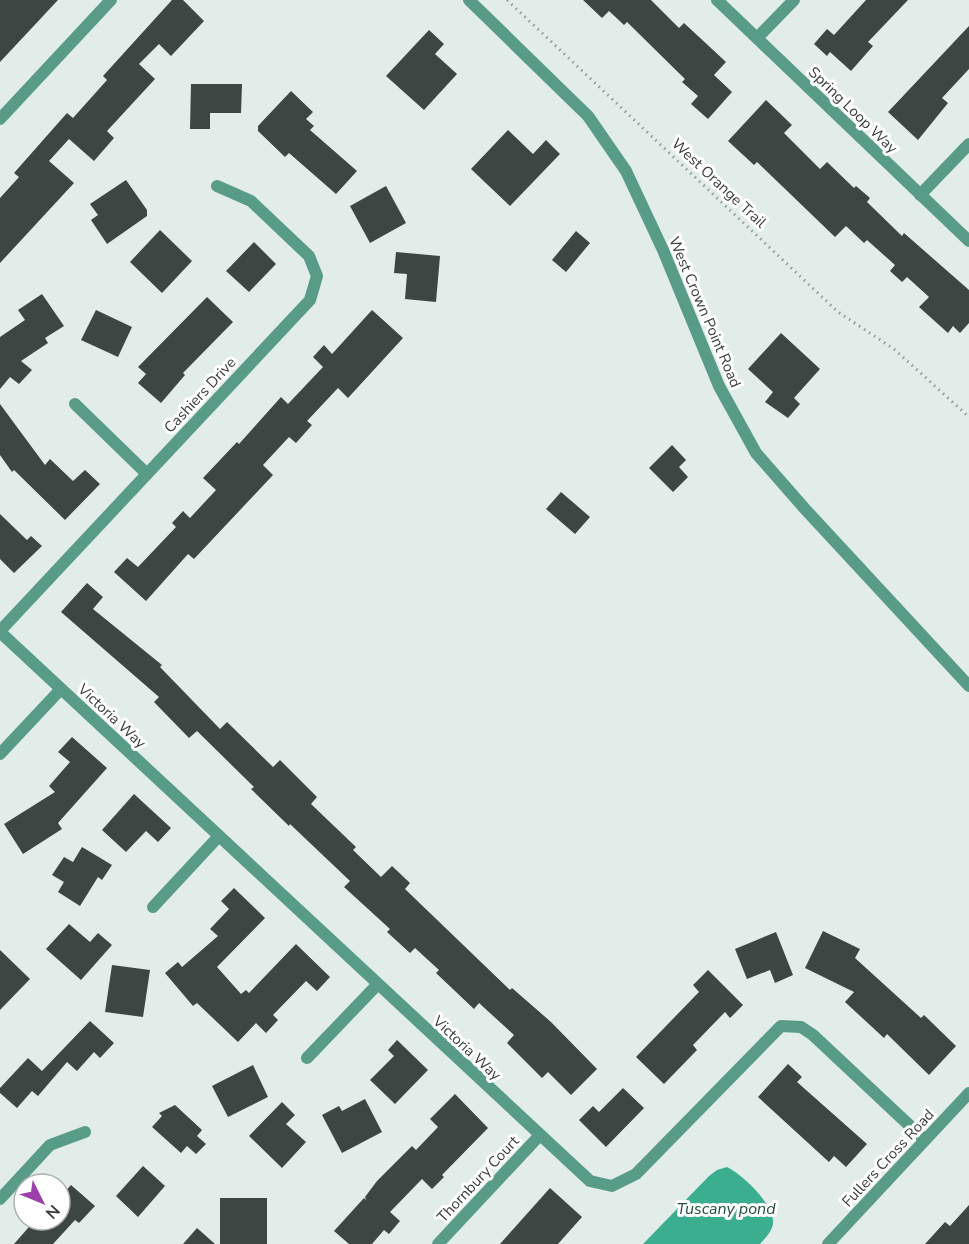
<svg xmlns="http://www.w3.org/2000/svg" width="969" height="1244" font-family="'Nunito Sans',sans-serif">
<rect width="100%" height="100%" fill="#e2ece8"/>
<path fill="#3cae90" d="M727,1167C742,1174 771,1202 773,1220C774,1230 766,1237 760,1244H643L709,1176L717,1170Z"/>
<g fill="#3d4643">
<polygon points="0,0 58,0 0,62"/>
<polygon points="172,0 183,0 204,21 171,56 159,44 139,64 155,79 107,131 114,138 94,161 69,139 49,161 74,183 0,263 0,198 19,177 14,173 67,113 73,118 107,80 103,76"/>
<polygon points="583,0 651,0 679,28 684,23 726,62 714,75 732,92 708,119 691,104 698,96 682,82 685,79 627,22 624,25 609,11 602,18"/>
<polygon points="866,0 908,0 868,42 873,46 851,71 830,52 827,56 814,44 827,29 834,35"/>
<polygon points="969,26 969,69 942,98 948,103 918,140 888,112"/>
<polygon points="429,30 444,44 435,54 457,74 424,110 386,76"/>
<polygon points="191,84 242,84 241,113 210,113 210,129 190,129"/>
<polygon points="291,91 313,112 306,119 314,126 310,130 357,171 336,194 289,153 285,157 258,131 258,126"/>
<polygon points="766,100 792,125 784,133 820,169 827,162 854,188 856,186 870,198 867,202 902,236 904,233 969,290 969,323 960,333 953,326 948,333 919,307 929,297 907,277 902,282 890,271 895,265 867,240 864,243 846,226 835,237 757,162 754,165 728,141"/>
<polygon points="508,130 533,154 546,140 560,154 510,206 471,169"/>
<polygon points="126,180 147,210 147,216 107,244 91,220 98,215 90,204"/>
<polygon points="386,186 406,223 370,243 350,206"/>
<polygon points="160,230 192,261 162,293 130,262"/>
<polygon points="576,231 590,243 566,272 552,260"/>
<polygon points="254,242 276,264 249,292 226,271"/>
<polygon points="396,252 440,256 436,302 405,299 407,274 394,273"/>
<polygon points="42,294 64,326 45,338 48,343 21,361 32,370 19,384 10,377 0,389 0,337 25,320 18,310"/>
<polygon points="207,297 233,322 183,373 185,375 161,403 138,383 146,374 138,367"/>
<polygon points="96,310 132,327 118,357 81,340"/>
<polygon points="372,310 403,338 348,398 338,388 307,421 312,425 296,443 289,437 263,465 273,475 194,559 188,554 146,601 114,572 127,558 138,567 176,527 172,523 183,511 190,518 216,490 203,478 237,442 239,444 281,397 288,404 323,367 313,357 324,345 332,354"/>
<polygon points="781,333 820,369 794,398 800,404 788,418 765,402 773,392 748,369"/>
<polygon points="0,404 45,465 50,459 73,481 85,470 100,484 65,520 14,470 12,472 0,455"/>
<polygon points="672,445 686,460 679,467 688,477 673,492 649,468"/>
<polygon points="561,492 590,517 575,534 546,509"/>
<polygon points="0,514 27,540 31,536 42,546 14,573 0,559"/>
<polygon points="87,583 103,597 93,609 162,665 160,667 220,729 227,722 273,767 280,760 317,797 311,804 356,847 353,850 381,877 392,866 410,883 405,889 510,990 512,988 551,1022 597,1069 571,1095 548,1072 542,1078 507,1043 514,1035 479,1003 474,1009 436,973 439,970 415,948 410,953 387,932 390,929 344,887 350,881 290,824 289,826 251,789 254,787 197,731 189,738 154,702 159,697 61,612"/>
<polygon points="72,737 107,768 58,823 62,829 23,854 4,824 55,792 49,786 70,762 58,752"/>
<polygon points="134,794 171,828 158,842 146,831 126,852 102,830"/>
<polygon points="82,847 112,865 102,880 98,877 80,906 58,892 64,882 52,875 64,857 73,862"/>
<polygon points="234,888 265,918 217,967 241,994 246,990 249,993 296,944 330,977 317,991 306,981 273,1015 278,1020 266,1033 256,1023 238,1042 197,1003 193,1006 165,973 178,962 182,967 218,936 210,929 229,909 221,901"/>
<polygon points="69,924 90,942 98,933 112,945 81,980 46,949"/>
<polygon points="823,931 860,949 855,958 921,1018 924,1015 956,1046 929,1075 887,1034 884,1038 845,1002 854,992 805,968"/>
<polygon points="776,932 793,975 775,983 770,970 747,979 735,949"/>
<polygon points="0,950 30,979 0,1010"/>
<polygon points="112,965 150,970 143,1017 105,1012"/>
<polygon points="708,970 743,1005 730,1018 725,1012 693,1045 697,1050 664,1084 636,1057 699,992 693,985"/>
<polygon points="90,1021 114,1043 100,1058 94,1052 77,1071 67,1062 38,1096 32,1091 17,1108 0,1093 0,1088 28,1058 42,1071"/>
<polygon points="397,1040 428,1070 395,1104 370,1080 394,1056 388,1050"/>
<polygon points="788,1064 802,1077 797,1082 867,1144 846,1167 834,1156 829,1162 758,1097"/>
<polygon points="253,1065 268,1097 228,1117 212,1086"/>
<polygon points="623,1088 644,1108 606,1147 579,1120 593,1106 599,1112"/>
<polygon points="455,1094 488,1128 442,1175 444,1177 432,1189 422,1179 390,1212 400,1221 389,1234 384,1230 372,1244 349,1244 334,1231 364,1198 366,1200 365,1197 377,1181 412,1146 416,1150 438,1127 430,1119"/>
<polygon points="365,1099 382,1132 342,1153 322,1115 339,1106 342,1111"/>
<polygon points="282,1102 295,1115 286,1124 306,1142 282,1168 249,1136"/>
<polygon points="175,1105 202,1130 197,1136 206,1144 196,1154 187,1146 181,1153 152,1127 162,1116 159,1113"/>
<polygon points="143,1166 165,1186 138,1217 116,1196"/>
<polygon points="71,1185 95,1206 79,1223 75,1220 53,1244 14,1244 35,1220 60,1220 60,1197"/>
<polygon points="550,1188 582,1217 558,1244 500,1244"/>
<rect x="220" y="1198" width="47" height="46"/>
<polygon points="969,1205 969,1244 925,1244 945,1222 950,1226"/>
<polygon points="197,1228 215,1244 183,1244"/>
</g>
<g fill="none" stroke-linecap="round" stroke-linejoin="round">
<polyline stroke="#949b98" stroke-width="3" stroke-dasharray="1.5 4.5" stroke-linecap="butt" points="507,0 838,312 894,349 969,417"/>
<g stroke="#589c87" stroke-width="12">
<polyline points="717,0 969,241"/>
<polyline points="757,38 794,0"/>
<polyline points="0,119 111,0"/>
<polyline points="920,195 969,144"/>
<polyline points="75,404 147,474"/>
<polyline points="0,631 310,300 317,276 309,256 251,201 217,186"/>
<polyline points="0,632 590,1181 612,1186 636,1174 781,1026 801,1027 813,1035 925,1140"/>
<polyline points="0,754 61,689"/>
<polyline points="153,907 219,836"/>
<polyline points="307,1058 377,985"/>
<polyline points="0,1199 50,1145 85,1132"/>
<polyline points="438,1244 540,1135"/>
</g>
<g stroke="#589c87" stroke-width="12">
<polyline points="469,0 588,116 626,171 663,250 719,386 756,453 805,509 969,686"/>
<polyline points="828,1244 969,1093"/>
</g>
</g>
<g text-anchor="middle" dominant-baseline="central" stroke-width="6" stroke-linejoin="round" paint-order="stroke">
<g font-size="15" fill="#383c3a" stroke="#fff">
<text transform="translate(853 110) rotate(44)">Spring Loop Way</text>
<text transform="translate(719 183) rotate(43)">West Orange Trail</text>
<text transform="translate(705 312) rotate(67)">West Crown Point Road</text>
<text transform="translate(200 395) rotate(-47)">Cashiers Drive</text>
<text transform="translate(112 716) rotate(43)">Victoria Way</text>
<text transform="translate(467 1048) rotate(43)">Victoria Way</text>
<text transform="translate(888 1158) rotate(-47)">Fullers Cross Road</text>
<text transform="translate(478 1179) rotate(-47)">Thornbury Court</text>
</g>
<g font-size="16" font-style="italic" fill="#215043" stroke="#fff">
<text x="726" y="1209">Tuscany pond</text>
</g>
</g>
<g transform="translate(42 1202) rotate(133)"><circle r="28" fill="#ffffff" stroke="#afb1b0" stroke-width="1.5"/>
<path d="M0-4.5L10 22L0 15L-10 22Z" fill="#9b3fa9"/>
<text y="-9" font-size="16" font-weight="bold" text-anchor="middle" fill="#383c3a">N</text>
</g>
</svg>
